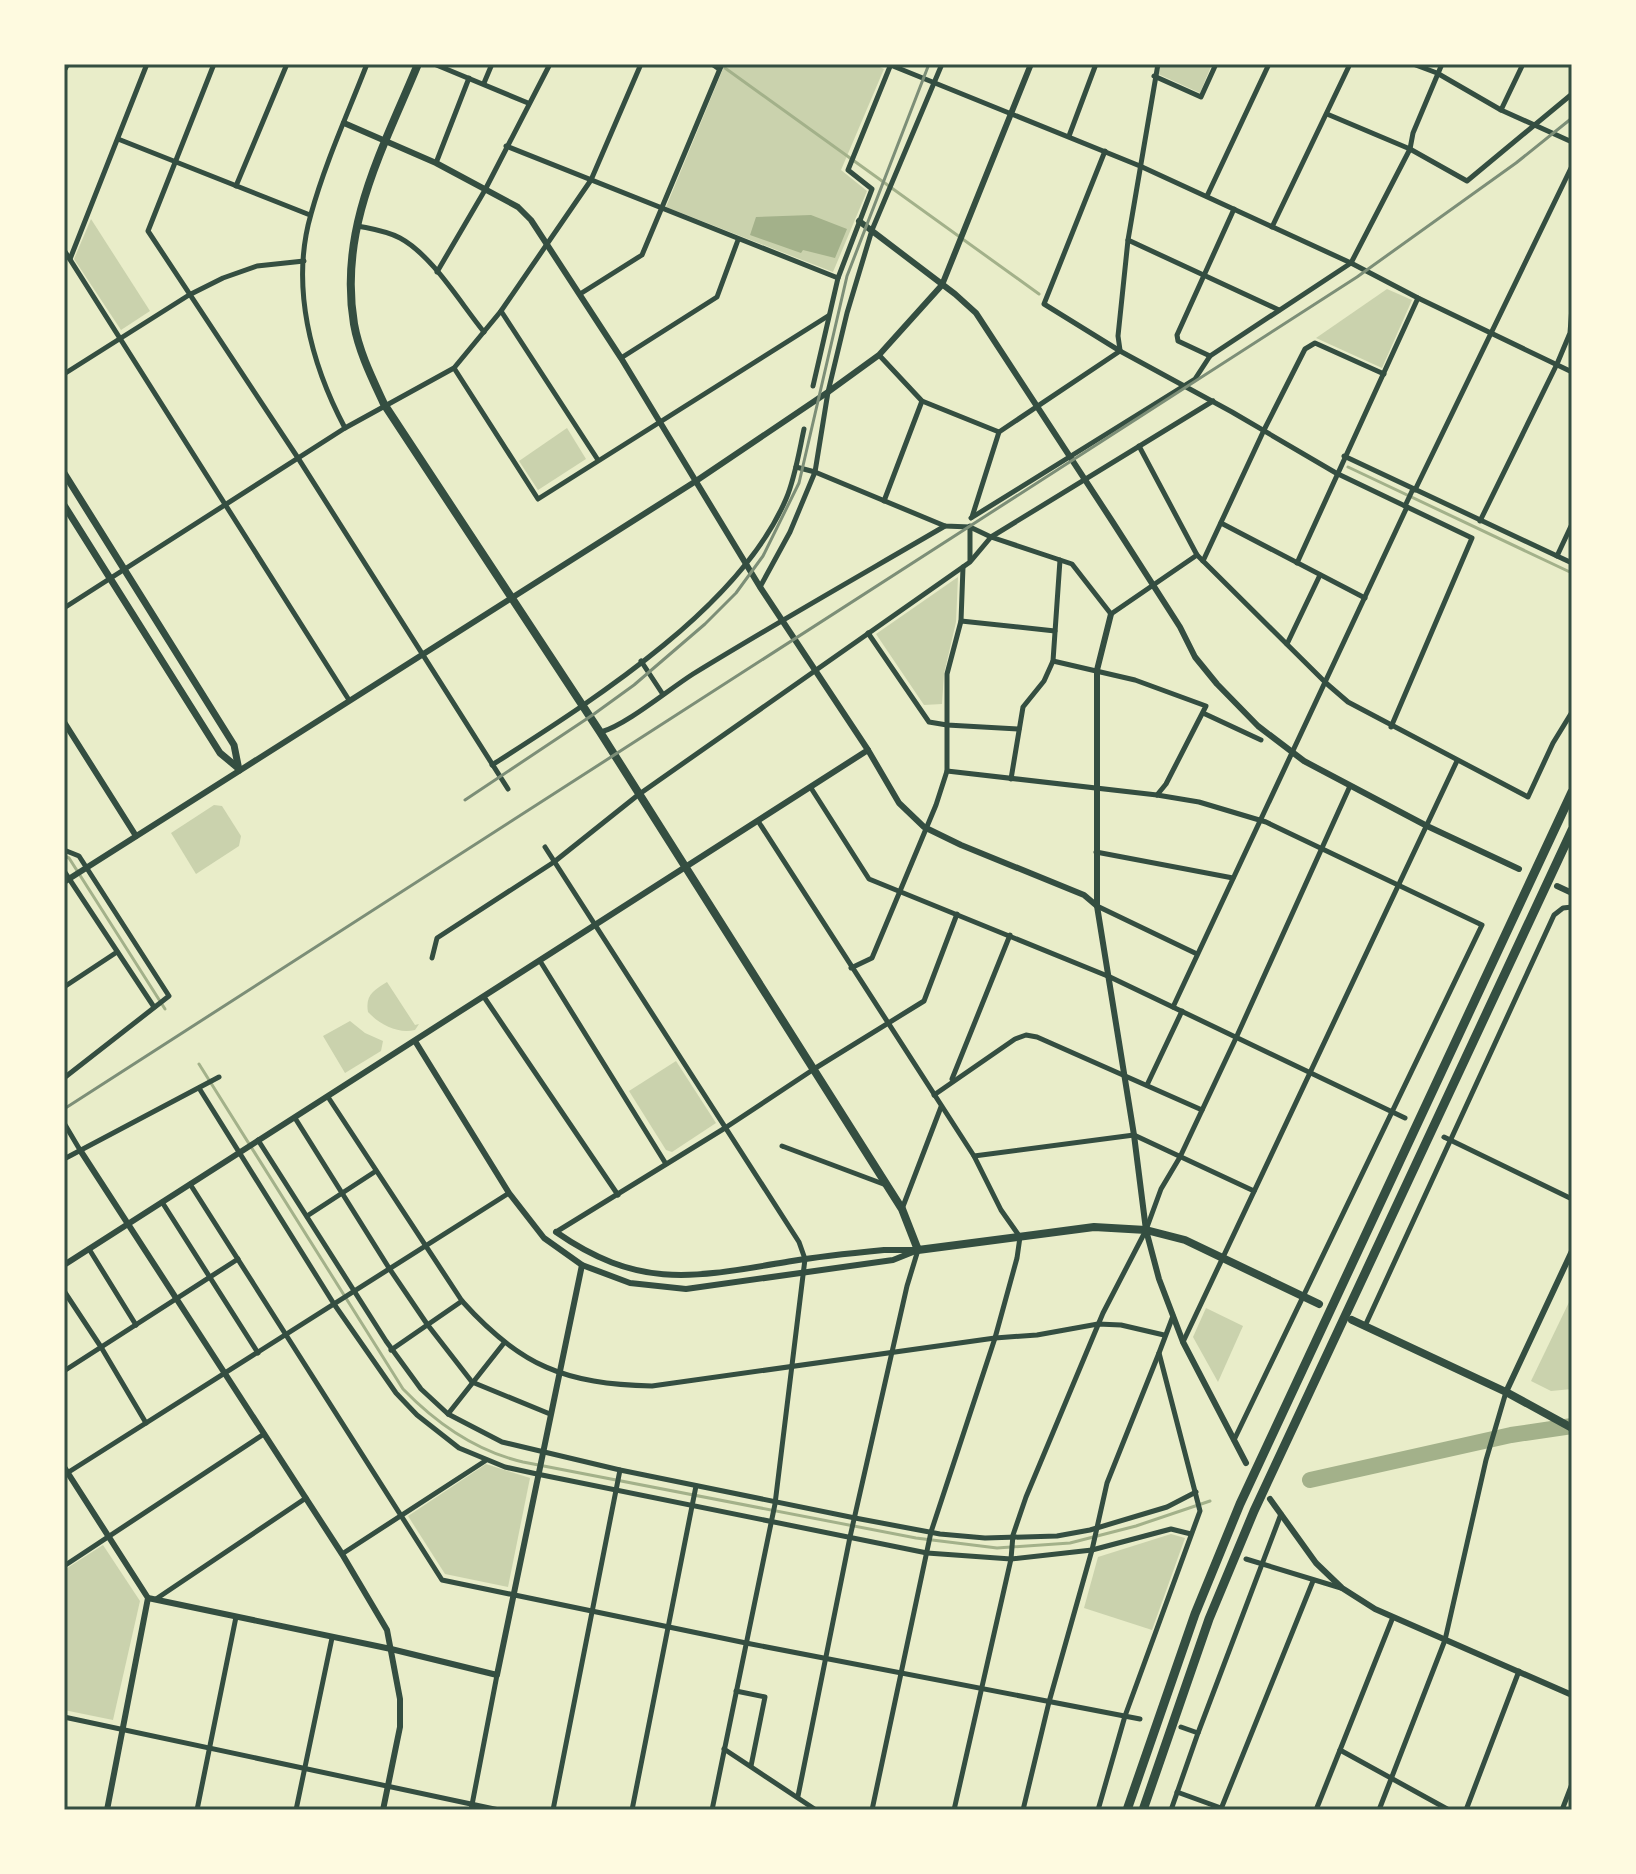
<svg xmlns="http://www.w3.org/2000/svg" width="1636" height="1874" font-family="'Noto Sans',sans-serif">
<rect width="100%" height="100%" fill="#e9edc9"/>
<g fill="#cad2ad">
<polygon points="725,64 873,64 884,69 841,170 867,191 833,272 666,207"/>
<polygon points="1161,64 1212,64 1200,93 1158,74"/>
<polygon points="91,219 150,311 121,330 74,259"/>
<polygon points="1387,289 1412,300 1382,368 1316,338"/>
<polygon points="567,428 586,459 538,490 519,461"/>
<polygon points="958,577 956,622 944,674 942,704 924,705 876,634"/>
<polygon points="214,805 222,806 241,836 239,846 196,874 171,833"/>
<path d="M387,982L415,1025L419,1024L415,1030C398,1034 380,1025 368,1012C365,995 374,990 387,982Z"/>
<polygon points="350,1021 365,1033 383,1041 381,1051 345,1073 323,1036"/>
<polygon points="676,1061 716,1123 672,1152 666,1150 629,1091"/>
<polygon points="1572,1296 1572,1389 1551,1391 1531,1381"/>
<polygon points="1206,1308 1243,1326 1218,1382 1193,1337"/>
<polygon points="486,1464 530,1478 508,1587 445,1574 408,1516"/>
<polygon points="1171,1534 1185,1538 1152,1630 1084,1608 1098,1557"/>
<polygon points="103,1545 140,1601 113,1720 64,1710 64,1570"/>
</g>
<polygon fill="#a3b18a" points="811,215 847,229 835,258 803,250 801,253 750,235 756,217"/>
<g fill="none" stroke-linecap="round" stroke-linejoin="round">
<g stroke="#a3b18a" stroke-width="3">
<polyline points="725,68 1039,294"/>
<polyline points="1348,467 1572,573"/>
<polyline points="64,856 69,858 165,1009"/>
<path d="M199,1064L403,1389C437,1424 475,1451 523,1462L916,1538L997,1548L1070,1543L1136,1526L1210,1501"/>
</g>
<polyline stroke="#a3b18a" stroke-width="16" points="1310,1480 1511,1435 1572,1426"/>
<g stroke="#344e41" stroke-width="5">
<polyline points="214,64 148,231 298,458 508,789"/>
<polyline points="434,64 528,103"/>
<polyline points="712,64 719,69"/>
<polyline points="888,64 1140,166 1351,263 1418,298 1572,372"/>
<polyline points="1413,64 1437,73 1501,110 1572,142"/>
<polyline points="1154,76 1201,97 1216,64"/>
<polyline points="484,83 492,64"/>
<polyline points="1501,110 1523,64"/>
<polyline points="1327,114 1410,149 1467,181 1572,94"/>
<polyline points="1069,136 1096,64"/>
<polyline points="118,139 310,215"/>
<polyline points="506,146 838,278"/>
<polyline points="1105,151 1044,304 1120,351 1232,412 1336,473 1472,538 1391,727"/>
<polyline points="436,163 469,78"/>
<polyline points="236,186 287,64"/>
<polyline points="1207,196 1269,64"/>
<path d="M358,226C372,229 387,231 400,238C432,255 461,304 484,332"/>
<polyline points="1272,227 1350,64"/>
<polyline points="1128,240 1279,310"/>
<polyline points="64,250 349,700"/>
<polyline points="70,259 147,64"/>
<polyline points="437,272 485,190 550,64"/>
<polyline points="580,294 642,255 722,64"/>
<polyline points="501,311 598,460"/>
<polyline points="1120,350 1118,336 1128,240 1158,64"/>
<polyline points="879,355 922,401 999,432"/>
<polyline points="1210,356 1178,341 1177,335 1234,209"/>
<polyline points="621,358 717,297 738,240"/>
<polyline points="454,368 538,499 828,316"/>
<polyline points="64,374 189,295 223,278 257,266 304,261"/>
<polyline points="813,386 838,278 872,189 848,170 891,64"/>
<path d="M345,428C311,364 290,286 311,214C325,163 348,113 367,64"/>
<polyline points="1139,446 1197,555 1326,683 1348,702 1528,797 1553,743 1572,712"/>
<polyline points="1344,456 1572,563"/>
<polyline points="796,467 815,472 945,526 970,527 991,537 1072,564 1111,614 1197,555"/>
<polyline points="1415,490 1572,166"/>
<polyline points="884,501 922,401"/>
<polyline points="1405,506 1413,489"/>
<polyline points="972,517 999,432 1120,351"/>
<polyline points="971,518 1195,379 1210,356 1351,263 1410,149 1413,133 1442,64"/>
<polyline points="1480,521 1557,364 1570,333 1572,307"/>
<polyline points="1221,523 1365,598"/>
<polyline points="1557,556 1572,524"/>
<polyline points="970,560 970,526"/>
<polyline points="1203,561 1264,430 1305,349 1315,343 1384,374"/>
<polyline points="1297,563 1418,298"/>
<polyline points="760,587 790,532 815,472 828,392 847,313 872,230 942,64"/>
<polyline points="64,608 345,428 454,368 501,311 591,180 641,64"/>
<polyline points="961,621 1055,631"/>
<polyline points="868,633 929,722 947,725 1019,729"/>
<polyline points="1287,644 1320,575"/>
<polyline points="641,661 662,693"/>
<polyline points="1053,661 1135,680 1206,706 1166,784 1157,795"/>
<polyline points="1203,713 1261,740"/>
<path d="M601,732C626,725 668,690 693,674C776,623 861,575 945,526"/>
<path d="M492,765C590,702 739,609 786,499C795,478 799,452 804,429"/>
<polyline points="947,771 1157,795 1199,802 1266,822 1482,925 1234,1440"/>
<polyline points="1011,779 1023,707 1044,681 1053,661 1060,560"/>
<polyline points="811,788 869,879 1110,977 1405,1118"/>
<polyline points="758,821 974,1156 1001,1210 1020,1237 1017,1258 995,1338 931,1532 872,1810"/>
<polyline points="545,847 799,1242 805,1259 775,1504 712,1810"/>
<polyline points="64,850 79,856 169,996 64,1078"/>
<polyline points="1096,852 1233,878"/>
<polyline points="64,871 154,1007"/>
<polyline points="1097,906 1197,954"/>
<polyline points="432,958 437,938 554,862 638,795 970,562 991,537 1213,401"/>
<polyline points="540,961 666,1164"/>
<polyline points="851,968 872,958 936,805 947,771 947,674 961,621 963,567"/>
<polyline points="64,987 117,952"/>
<polyline points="484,997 618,1195"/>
<polyline points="1173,1007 1407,507"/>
<polyline points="952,1079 1010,935"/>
<polyline points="1147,1085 1182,1011"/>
<polyline points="199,1088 334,1304 396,1393 417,1415 459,1448 505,1467 537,1474 927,1553 1011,1559 1092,1550 1171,1529 1191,1534"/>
<polyline points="934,1095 1015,1039 1026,1035 1037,1037 1202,1110"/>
<path d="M328,1097L462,1301C520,1366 565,1384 652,1386L995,1338L1037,1335L1098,1324L1121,1325L1164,1335"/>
<polyline points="295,1118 389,1268 427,1324 472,1382 550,1414"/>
<polyline points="64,1123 80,1150"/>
<polyline points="1444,1137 1572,1199"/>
<polyline points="258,1140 386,1341 421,1389 448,1414 502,1442 620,1470 855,1518 940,1534 985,1538 1057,1536 1090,1530 1167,1507 1196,1492"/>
<polyline points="782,1146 886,1185"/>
<polyline points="974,1156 1134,1135 1254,1191"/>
<polyline points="64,1159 219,1077"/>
<polyline points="190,1184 442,1580 746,1643 1140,1719"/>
<polyline points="162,1202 258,1353"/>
<polyline points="902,1209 941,1107"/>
<polyline points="307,1216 376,1171"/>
<polyline points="556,1232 725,1128 814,1069 924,1001 957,914"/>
<polyline points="89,1249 136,1325"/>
<polyline points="64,1291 101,1347 146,1423"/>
<polyline points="1365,1326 1554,915 1563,908 1572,907"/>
<polyline points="1183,1342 1457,761"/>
<polyline points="391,1350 462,1301"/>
<polyline points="64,1371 238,1259"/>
<polyline points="448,1414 504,1343"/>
<polyline points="64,1475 509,1193"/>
<polyline points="342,1554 485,1461"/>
<polyline points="1246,1559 1341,1588"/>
<polyline points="64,1566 264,1434"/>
<polyline points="156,1599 306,1498"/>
<polyline points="1393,1617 1340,1750 1449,1810"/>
<polyline points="736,1691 765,1697 751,1766"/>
<polyline points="64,1717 499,1810"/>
<polyline points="1181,1727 1198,1733"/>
<polyline points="724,1749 816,1810"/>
<polyline points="1177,1792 1221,1808"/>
<polyline points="798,1796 850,1537 907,1286 918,1250"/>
<polyline points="1221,1809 1313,1581"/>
<polyline points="197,1810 236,1617"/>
<polyline points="296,1810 332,1638"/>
<polyline points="471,1810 497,1675"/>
<polyline points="553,1810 620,1470"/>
<polyline points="632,1810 696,1486"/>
<polyline points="954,1810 1011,1559 1013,1535 1026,1497 1103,1313 1146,1230 1161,1189 1180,1157 1236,1038 1350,786"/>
<polyline points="1023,1810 1049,1702 1092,1550 1107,1483 1159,1353"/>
<polyline points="1098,1810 1125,1716 1200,1511 1159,1353 1173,1316"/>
<polyline points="1171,1810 1198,1733 1281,1514"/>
<polyline points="1316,1810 1340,1750"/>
<polyline points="1379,1810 1445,1640 1486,1460 1506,1392"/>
<polyline points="1466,1810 1519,1671"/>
<polyline points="1562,1810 1572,1784"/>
</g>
<g stroke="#344e41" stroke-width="6">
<polyline points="344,123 436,163 518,207 531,220 621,358 760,587 868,750 899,803 924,827 961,845 1084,895 1097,906"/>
<polyline points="859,221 955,294 976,313 1112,521 1180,627 1195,657 1217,684 1258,726 1304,761 1427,826 1519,869"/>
<polyline points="1111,614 1097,670 1097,906 1134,1135 1146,1230 1159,1279 1183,1342 1246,1463"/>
<polyline points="64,722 136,836"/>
<polyline points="64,882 696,481 828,392 879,355 942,285 1031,64"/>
<polyline points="1557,886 1572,893"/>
<polyline points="415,1041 509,1193 544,1238 582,1265 630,1283 686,1289 893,1260 918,1250"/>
<polyline points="80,1150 342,1554 387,1630 400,1699 400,1727 383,1810"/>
<path d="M556,1232C641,1291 696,1277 792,1261C822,1256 853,1253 884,1250H914"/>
<polyline points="64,1265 868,750"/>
<polyline points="1506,1392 1572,1251"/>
<polyline points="64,1467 148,1598 107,1810"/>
<polyline points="1270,1499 1316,1563 1342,1588 1375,1609 1572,1695"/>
<polyline points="148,1598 391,1649 497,1675 582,1265"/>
</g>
<g stroke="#344e41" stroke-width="7">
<polyline points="64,473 234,745 239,770"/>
<polyline points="64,505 220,753 238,768"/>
</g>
<g stroke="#344e41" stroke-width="8">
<path d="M418,64C383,149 338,228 354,324C359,352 372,378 384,404L600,732L902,1209L918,1250L1094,1227L1146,1230L1185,1240L1319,1304"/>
<polyline points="64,68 66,64"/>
<polyline points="1352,1320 1506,1392 1572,1428"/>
</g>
<g stroke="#344e41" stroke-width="9">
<polyline points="1127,1810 1195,1614 1240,1504 1572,792"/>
<polyline points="1143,1810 1209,1619 1254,1511 1572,830"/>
</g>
<g stroke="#7c8e77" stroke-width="3">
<polyline points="465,800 594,714 634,685 705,624 736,593 763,556 799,483 847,276 929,64"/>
<polyline points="64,1109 1357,277 1516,163 1572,118"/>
</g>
</g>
<rect width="1636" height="1874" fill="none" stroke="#fefae0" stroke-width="132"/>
<rect x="66" y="66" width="1504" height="1742" fill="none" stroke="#344e41" stroke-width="3"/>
</svg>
